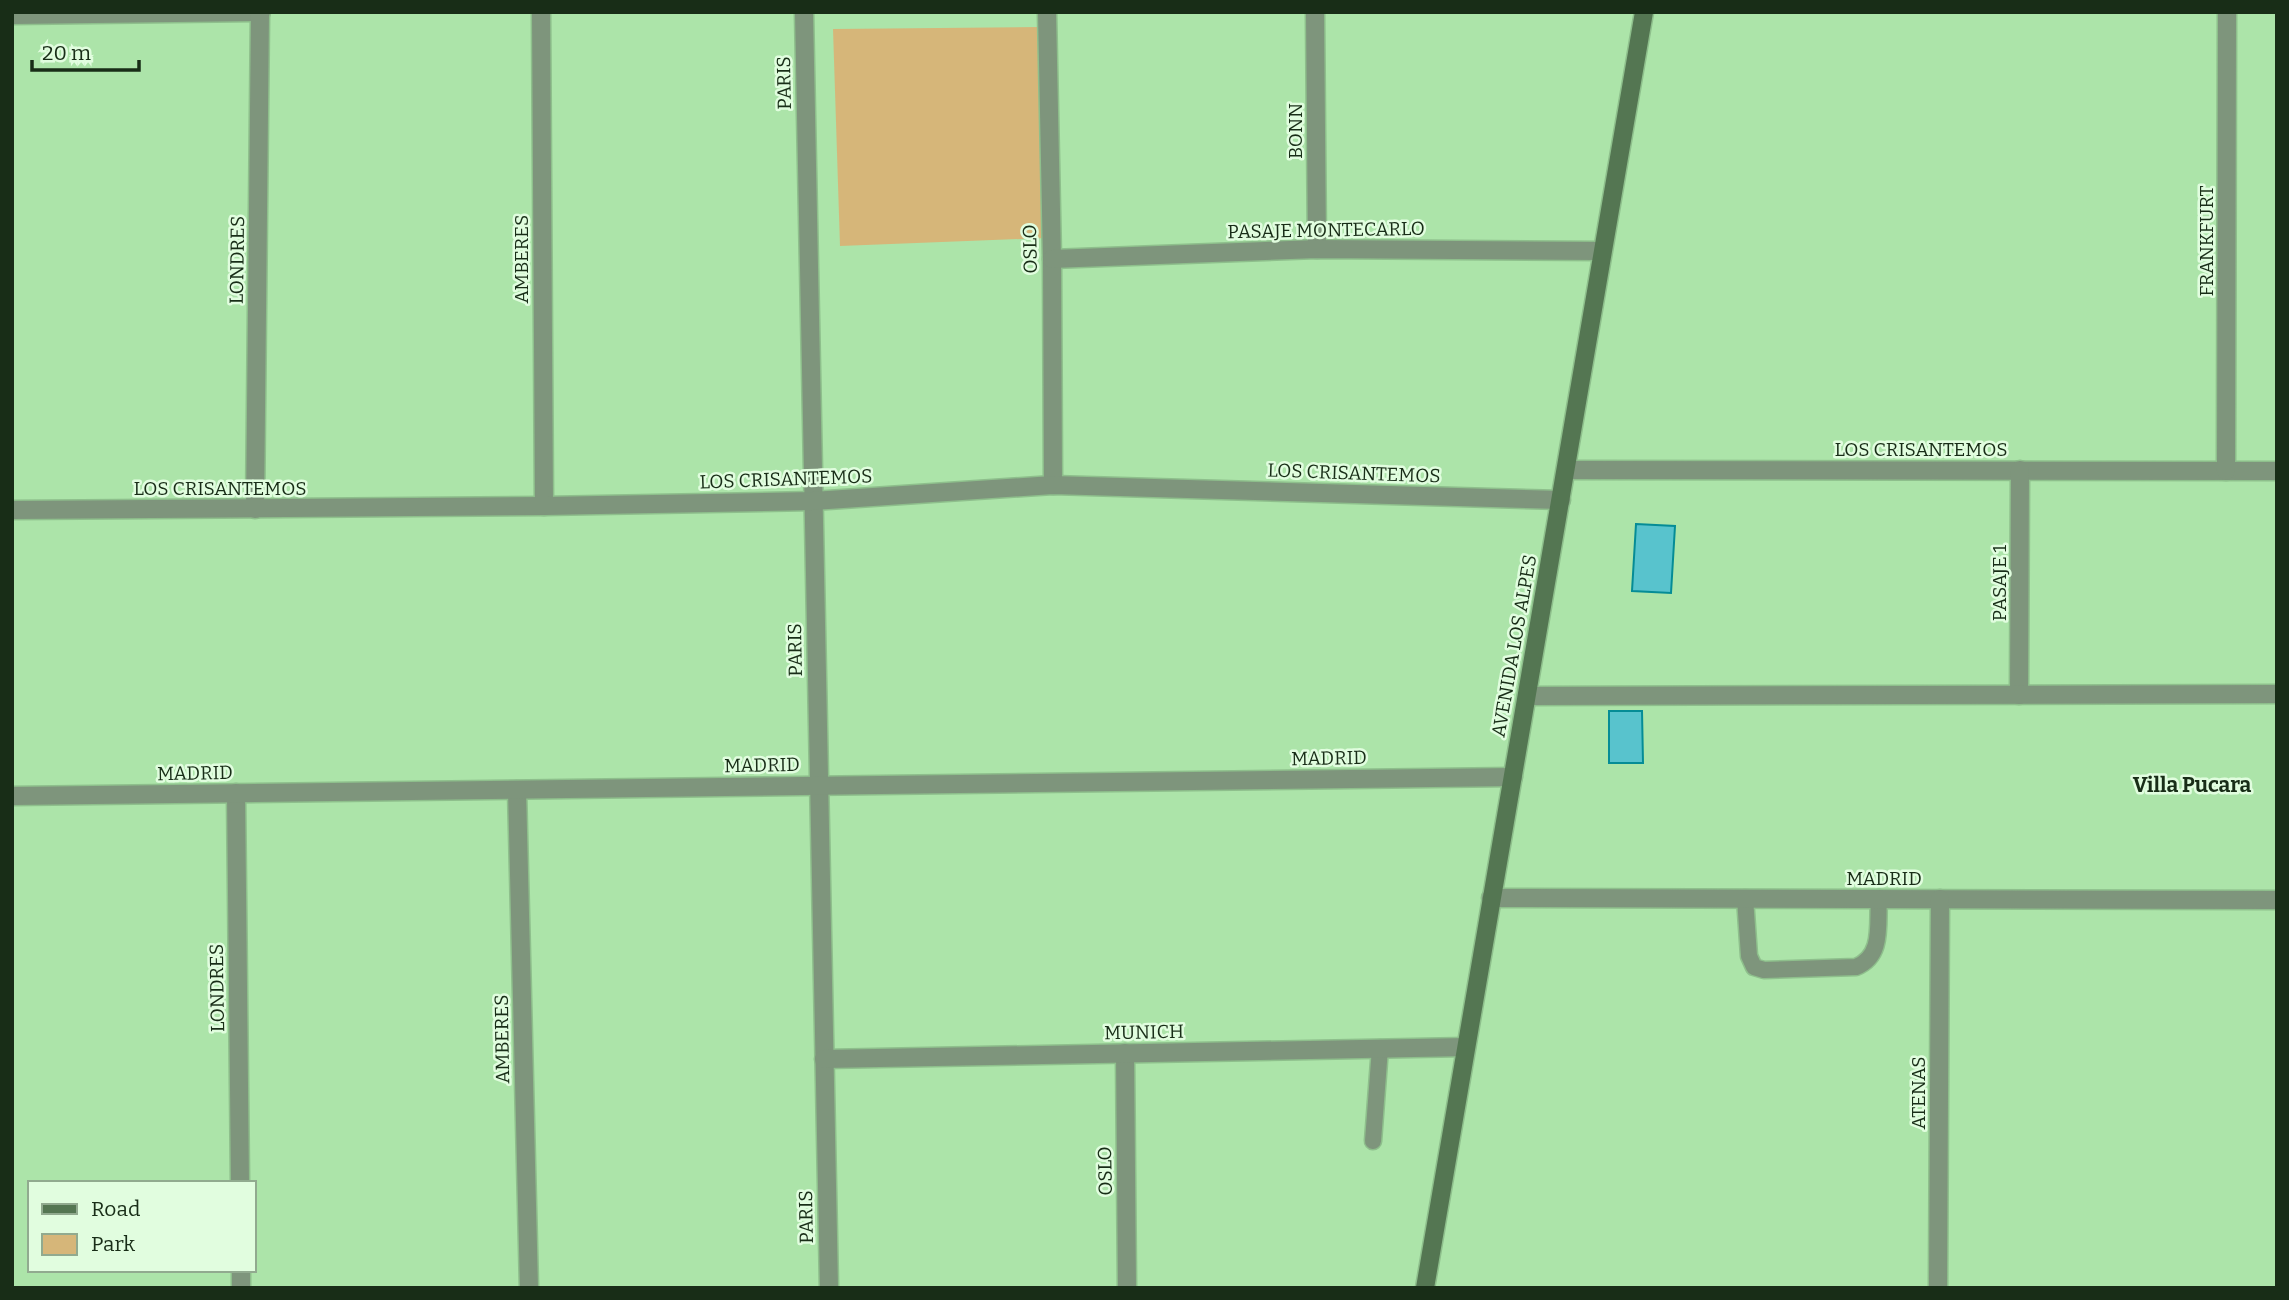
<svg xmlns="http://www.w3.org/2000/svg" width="2289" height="1300" font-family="Bitter,serif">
<rect width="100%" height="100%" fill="#ace4a9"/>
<polygon fill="#d6b679" points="1041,27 1046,238 840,246 833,29"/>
<g fill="#58c3cd" stroke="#058c96" stroke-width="2">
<polygon points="1636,524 1675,526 1671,593 1632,591"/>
<polygon points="1609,711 1642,711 1643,763 1609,763"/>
</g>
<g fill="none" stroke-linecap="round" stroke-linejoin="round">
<defs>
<g id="lane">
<path d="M1745,898L1749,956L1754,967L1764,970L1856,967C1884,956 1877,924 1879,898"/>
<polyline points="1373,1141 1380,1048"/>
</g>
<g id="street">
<polyline points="541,12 544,506"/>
<polyline points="804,12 829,1288"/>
<polyline points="1047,12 1052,259 1053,485"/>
<polyline points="1315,12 1317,249"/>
<polyline points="12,15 261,12"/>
<polyline points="1052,259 1317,249 1601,251"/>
<polyline points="1566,470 2277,471"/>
<polyline points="2226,471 2227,12"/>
<polyline points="255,509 260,12"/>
<polyline points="12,510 544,506 813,501 1053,485 1561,500"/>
<polyline points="2019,695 2020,470"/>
<polyline points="1527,696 2277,694"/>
<polyline points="517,790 529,1288"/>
<polyline points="236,793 240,1183"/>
<polyline points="12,796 1513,777"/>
<polyline points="1491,898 2277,900"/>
<polyline points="1125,1053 1127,1288"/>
<polyline points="824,1059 1466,1047"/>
<polyline points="241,1270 241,1288"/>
<polyline points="1938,1288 1940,899"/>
</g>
<polyline id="secondary" points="1425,1288 1644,12"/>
</defs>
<use href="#lane" stroke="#8ebf8c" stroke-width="19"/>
<use href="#street" stroke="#8ebf8c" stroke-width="21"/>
<use href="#secondary" stroke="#8ebf8c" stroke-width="21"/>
<use href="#lane" stroke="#7e957c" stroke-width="16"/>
<use href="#street" stroke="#7e957c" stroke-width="18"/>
<use href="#secondary" stroke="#547652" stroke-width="18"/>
</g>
<g text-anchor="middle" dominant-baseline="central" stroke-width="5" stroke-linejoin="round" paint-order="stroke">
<g font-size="19" fill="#182d17" stroke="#e1fddf">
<text transform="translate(784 83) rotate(-91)">PARIS</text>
<text transform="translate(1295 131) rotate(-90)">BONN</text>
<text transform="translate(1326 230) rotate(-1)">PASAJE MONTECARLO</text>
<text transform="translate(2206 241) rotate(-90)">FRANKFURT</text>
<text transform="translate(1030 249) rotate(-91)">OSLO</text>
<text transform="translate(521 259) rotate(-90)">AMBERES</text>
<text transform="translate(237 260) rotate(-89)">LONDRES</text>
<text x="1921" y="449">LOS CRISANTEMOS</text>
<text transform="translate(1354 473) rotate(2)">LOS CRISANTEMOS</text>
<text transform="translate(786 479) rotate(-2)">LOS CRISANTEMOS</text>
<text x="220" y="488">LOS CRISANTEMOS</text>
<text transform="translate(1999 583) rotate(-90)">PASAJE 1</text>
<text transform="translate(1514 646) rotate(-80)">AVENIDA LOS ALPES</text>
<text transform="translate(795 650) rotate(-91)">PARIS</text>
<text transform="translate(1329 758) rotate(-1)">MADRID</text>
<text transform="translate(762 765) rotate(-1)">MADRID</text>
<text transform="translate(195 773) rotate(-1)">MADRID</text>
<text x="1884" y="878">MADRID</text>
<text transform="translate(217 988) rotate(-91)">LONDRES</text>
<text transform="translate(1144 1032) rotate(-1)">MUNICH</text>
<text transform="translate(502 1039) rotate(-91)">AMBERES</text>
<text transform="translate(1918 1093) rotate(-90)">ATENAS</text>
<text transform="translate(1105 1171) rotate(-91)">OSLO</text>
<text transform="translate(806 1217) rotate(-91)">PARIS</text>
</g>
<g font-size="21" font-weight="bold" fill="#182d17" stroke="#e1fddf">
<text x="2192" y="785">Villa Pucara</text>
</g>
</g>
<rect width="2289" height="1300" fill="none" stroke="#182d17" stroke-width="28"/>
<rect x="28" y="1181" width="228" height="91" fill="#e1fddf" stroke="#91aa8f" stroke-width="2"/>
<rect x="42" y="1204" width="35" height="10" fill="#547652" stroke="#91aa8f" stroke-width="2"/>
<text x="91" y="1216" font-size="21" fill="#182d17">Road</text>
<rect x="42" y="1234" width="35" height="21" fill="#d6b679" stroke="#91aa8f" stroke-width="2"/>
<text x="91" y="1251" font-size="21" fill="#182d17">Park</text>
<path d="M32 60v10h107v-10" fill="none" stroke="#182d17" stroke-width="3.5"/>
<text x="42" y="60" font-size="21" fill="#182d17" stroke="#e1fddf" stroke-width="5" paint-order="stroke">20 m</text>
</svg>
